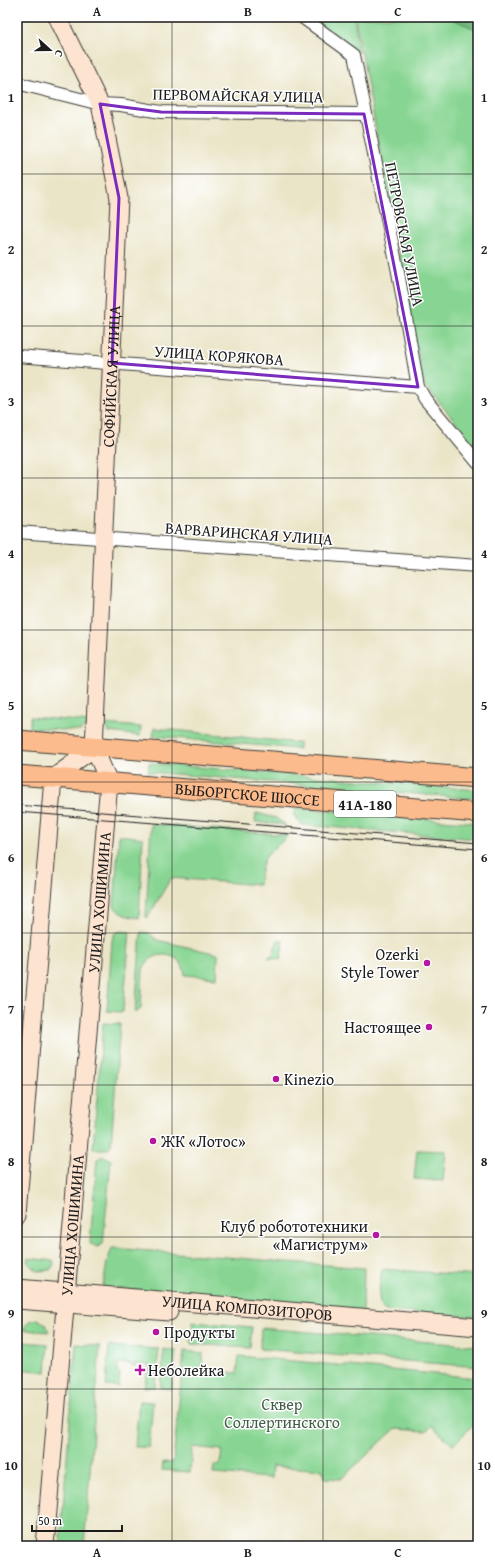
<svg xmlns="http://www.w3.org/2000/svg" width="495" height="1563" font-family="'Gentium Book Plus',serif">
<rect width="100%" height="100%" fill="#fff"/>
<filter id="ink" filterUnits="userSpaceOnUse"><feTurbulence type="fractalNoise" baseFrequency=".025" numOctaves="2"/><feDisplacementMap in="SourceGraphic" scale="8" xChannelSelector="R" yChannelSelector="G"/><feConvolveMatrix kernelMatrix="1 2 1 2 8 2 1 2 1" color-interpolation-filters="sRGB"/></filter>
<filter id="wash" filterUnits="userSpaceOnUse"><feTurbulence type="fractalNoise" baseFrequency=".012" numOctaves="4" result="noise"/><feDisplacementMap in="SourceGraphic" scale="16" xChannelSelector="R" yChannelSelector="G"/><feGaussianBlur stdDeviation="0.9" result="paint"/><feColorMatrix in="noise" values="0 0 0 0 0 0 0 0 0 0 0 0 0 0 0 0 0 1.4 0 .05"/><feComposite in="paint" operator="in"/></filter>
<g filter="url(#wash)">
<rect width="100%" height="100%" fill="#ebe5c8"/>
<g fill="#88d593" stroke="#527858">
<polygon points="309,17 354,17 359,53"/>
<polygon points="355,17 448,17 478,30 478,449 423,383"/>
<polygon points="30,717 91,722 80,731 30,728"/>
<polygon points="105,724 141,727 140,736 109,732"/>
<polygon points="154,728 299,743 299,749 153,736"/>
<polygon points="149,763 478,790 478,799 148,772"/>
<polygon points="295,808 478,823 478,839 302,825 294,815"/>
<polygon points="256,813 276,818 286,825 255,822"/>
<path d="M151,824L287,835L285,839C264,857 262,857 259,885L171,878L148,917H146Z"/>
<path d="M119,835L143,838L139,918C127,916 121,916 114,906Z"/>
<polygon points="121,931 130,932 123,1012 107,1011 112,940 115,933"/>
<path d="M141,932L149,933L157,940L218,954L217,978L185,975C183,951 152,948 143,969L141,1009L135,1013Z"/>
<polygon points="278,940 283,940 281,959 268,958 273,953"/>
<polygon points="103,1023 120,1024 111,1145 108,1149 93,1149"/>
<polygon points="417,1150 446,1151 443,1181 414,1179"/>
<polygon points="104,1156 111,1160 103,1244 97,1247 90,1243 97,1159"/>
<polygon points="112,1248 364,1268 363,1311 103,1287 107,1262"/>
<polygon points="28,1258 54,1261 53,1266 50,1270 38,1271 29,1264"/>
<path d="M382,1269L478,1276V1317L386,1311C374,1305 381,1280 382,1269Z"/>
<polygon points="37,1319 46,1324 49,1332 23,1330 29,1321"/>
<polygon points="193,1322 252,1327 250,1348 191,1344"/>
<polygon points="261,1328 478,1346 478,1367 260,1349"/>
<polygon points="22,1342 48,1344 46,1372 19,1369"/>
<polygon points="76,1344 100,1346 84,1546 60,1546"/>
<polygon points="109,1346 159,1349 155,1387 144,1387 149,1365 135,1364 135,1367 131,1366 131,1364 119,1363 117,1372 120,1373 119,1387 106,1386"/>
<polygon points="164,1349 176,1351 172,1389 160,1388"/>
<polygon points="184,1351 203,1353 202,1370 237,1373 239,1356 478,1378 478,1420 453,1445 432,1426 426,1431 395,1429 341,1479 325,1478 323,1470 272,1466 271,1478 213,1474 214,1465 220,1465 222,1450 192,1447 190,1472 162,1470 163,1462 173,1463"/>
<polygon points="139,1401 153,1402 149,1447 135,1447"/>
</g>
<polygon fill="#6eb67d" stroke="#45694c" points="448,17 461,17 478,24 478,30"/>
</g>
<g filter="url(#ink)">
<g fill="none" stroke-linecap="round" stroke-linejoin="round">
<defs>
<g id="street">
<polyline points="302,17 354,55 398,272 418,387 425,399 478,463"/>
<polyline points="17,83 100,104 121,105 161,112 364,114"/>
<polyline points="17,356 418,387"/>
<polyline points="17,532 478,566"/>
</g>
<g id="secondary">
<polyline points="17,1214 53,778 94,748"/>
<path id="s1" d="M17,1288L478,1327"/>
<polyline points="17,1300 169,1312"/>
<path id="s2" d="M45,1546L109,782L94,748L119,198L100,104L57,17"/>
</g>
<g id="primary">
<polyline points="17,740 478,778"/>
<path id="s3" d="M17,775L478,813"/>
</g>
</defs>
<use href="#street" stroke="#3b3a36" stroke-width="14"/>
<use href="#secondary" stroke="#3b3a36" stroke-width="19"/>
<use href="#primary" stroke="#3b3a36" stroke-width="21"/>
<use href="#street" stroke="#fff" stroke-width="12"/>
<use href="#secondary" stroke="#fde4d1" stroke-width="17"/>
<use href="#primary" stroke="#fbbb8c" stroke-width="19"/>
<g stroke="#1c1c1c" stroke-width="1">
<polyline points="17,805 478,843"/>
<polyline points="17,812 478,849"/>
</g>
</g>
</g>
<path fill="none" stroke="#7b2cbf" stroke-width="3" stroke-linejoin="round" d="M100,104L161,112L364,114L418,387L112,363L119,198Z"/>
<path fill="none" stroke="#1c1c1c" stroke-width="1" stroke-opacity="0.55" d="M172,17V1546M323,17V1546M17,174H478M17,326H478M17,478H478M17,630H478M17,782H478M17,933H478M17,1085H478M17,1237H478M17,1389H478"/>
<g fill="#b5179e" stroke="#fff" stroke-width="1.5">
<circle cx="427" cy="963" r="4"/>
<circle cx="429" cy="1027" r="4"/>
<circle cx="276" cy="1079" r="4"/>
<circle cx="153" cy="1141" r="4"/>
<circle cx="376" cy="1235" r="4"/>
<circle cx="156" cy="1332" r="4"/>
<path d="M138 1364h4v4h4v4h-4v4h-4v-4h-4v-4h4z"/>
</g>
<g text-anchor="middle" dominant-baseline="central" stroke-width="3" stroke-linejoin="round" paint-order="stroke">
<rect fill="#fff" stroke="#606060" stroke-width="1" x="334" y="791" width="62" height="26" rx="3"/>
<g font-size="15" font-weight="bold" fill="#1c1c1c">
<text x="365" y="804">41А-180</text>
</g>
<g font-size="16" fill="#1c1c1c" stroke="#fff">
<text transform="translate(238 95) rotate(1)">ПЕРВОМАЙСКАЯ УЛИЦА</text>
<text transform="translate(405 234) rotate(79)">ПЕТРОВСКАЯ УЛИЦА</text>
<text transform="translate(219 355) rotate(4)">УЛИЦА КОРЯКОВА</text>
<text stroke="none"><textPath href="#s2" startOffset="1176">СОФИЙСКАЯ УЛИЦА</textPath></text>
<text transform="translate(249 533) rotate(4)">ВАРВАРИНСКАЯ УЛИЦА</text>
<text stroke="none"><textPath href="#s3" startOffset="231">ВЫБОРГСКОЕ ШОССЕ</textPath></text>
<text stroke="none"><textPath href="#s2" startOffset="646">УЛИЦА ХОШИМИНА</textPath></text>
<text stroke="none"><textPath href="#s2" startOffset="322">УЛИЦА ХОШИМИНА</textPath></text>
<text stroke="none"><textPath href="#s1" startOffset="231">УЛИЦА КОМПОЗИТОРОВ</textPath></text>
</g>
<g font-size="16" fill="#1c1c1c" stroke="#fff" text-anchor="start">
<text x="419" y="954" text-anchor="end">Ozerki<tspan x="419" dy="18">Style Tower</tspan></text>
<text x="421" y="1027" text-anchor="end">Настоящее</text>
<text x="284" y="1079">Kinezio</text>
<text x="161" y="1141">ЖК «Лотос»</text>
<text x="368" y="1226" text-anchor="end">Клуб робототехники<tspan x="368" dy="18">«Магиструм»</tspan></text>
<text x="164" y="1332">Продукты</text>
<text x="148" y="1370">Неболейка</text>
</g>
<g font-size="16" fill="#425d46" stroke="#fff">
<text x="282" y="1404">Сквер<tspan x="282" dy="18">Соллертинского</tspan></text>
</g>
</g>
<rect width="495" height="1563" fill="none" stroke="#fff" stroke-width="44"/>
<g transform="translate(50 50) rotate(111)" stroke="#ffffff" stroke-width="3" paint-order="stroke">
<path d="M0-3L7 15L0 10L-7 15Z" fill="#1c1c1c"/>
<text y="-6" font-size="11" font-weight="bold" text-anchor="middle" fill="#1c1c1c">С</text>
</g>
<path d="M32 1525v6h90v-6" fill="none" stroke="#1c1c1c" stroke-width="2"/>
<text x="38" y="1525" font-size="12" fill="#1c1c1c" stroke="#ffffff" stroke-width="3" paint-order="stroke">50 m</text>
<rect x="22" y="22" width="451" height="1519" fill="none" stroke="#1c1c1c" stroke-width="1.5"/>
<g font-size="13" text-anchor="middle" font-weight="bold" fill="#1c1c1c">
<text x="97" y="16">A</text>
<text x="248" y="16">B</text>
<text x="398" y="16">C</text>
<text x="11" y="102">1</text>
<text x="484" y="102">1</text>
<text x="11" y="254">2</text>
<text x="484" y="254">2</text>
<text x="11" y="406">3</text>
<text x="484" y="406">3</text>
<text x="11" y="558">4</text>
<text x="484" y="558">4</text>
<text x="11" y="710">5</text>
<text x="484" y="710">5</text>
<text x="11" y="862">6</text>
<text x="484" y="862">6</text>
<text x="11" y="1014">7</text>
<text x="484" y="1014">7</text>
<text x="11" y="1166">8</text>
<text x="484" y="1166">8</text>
<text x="11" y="1318">9</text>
<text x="484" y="1318">9</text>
<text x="11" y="1470">10</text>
<text x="484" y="1470">10</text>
<text x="97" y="1557">A</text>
<text x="248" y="1557">B</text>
<text x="398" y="1557">C</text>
</g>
</svg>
